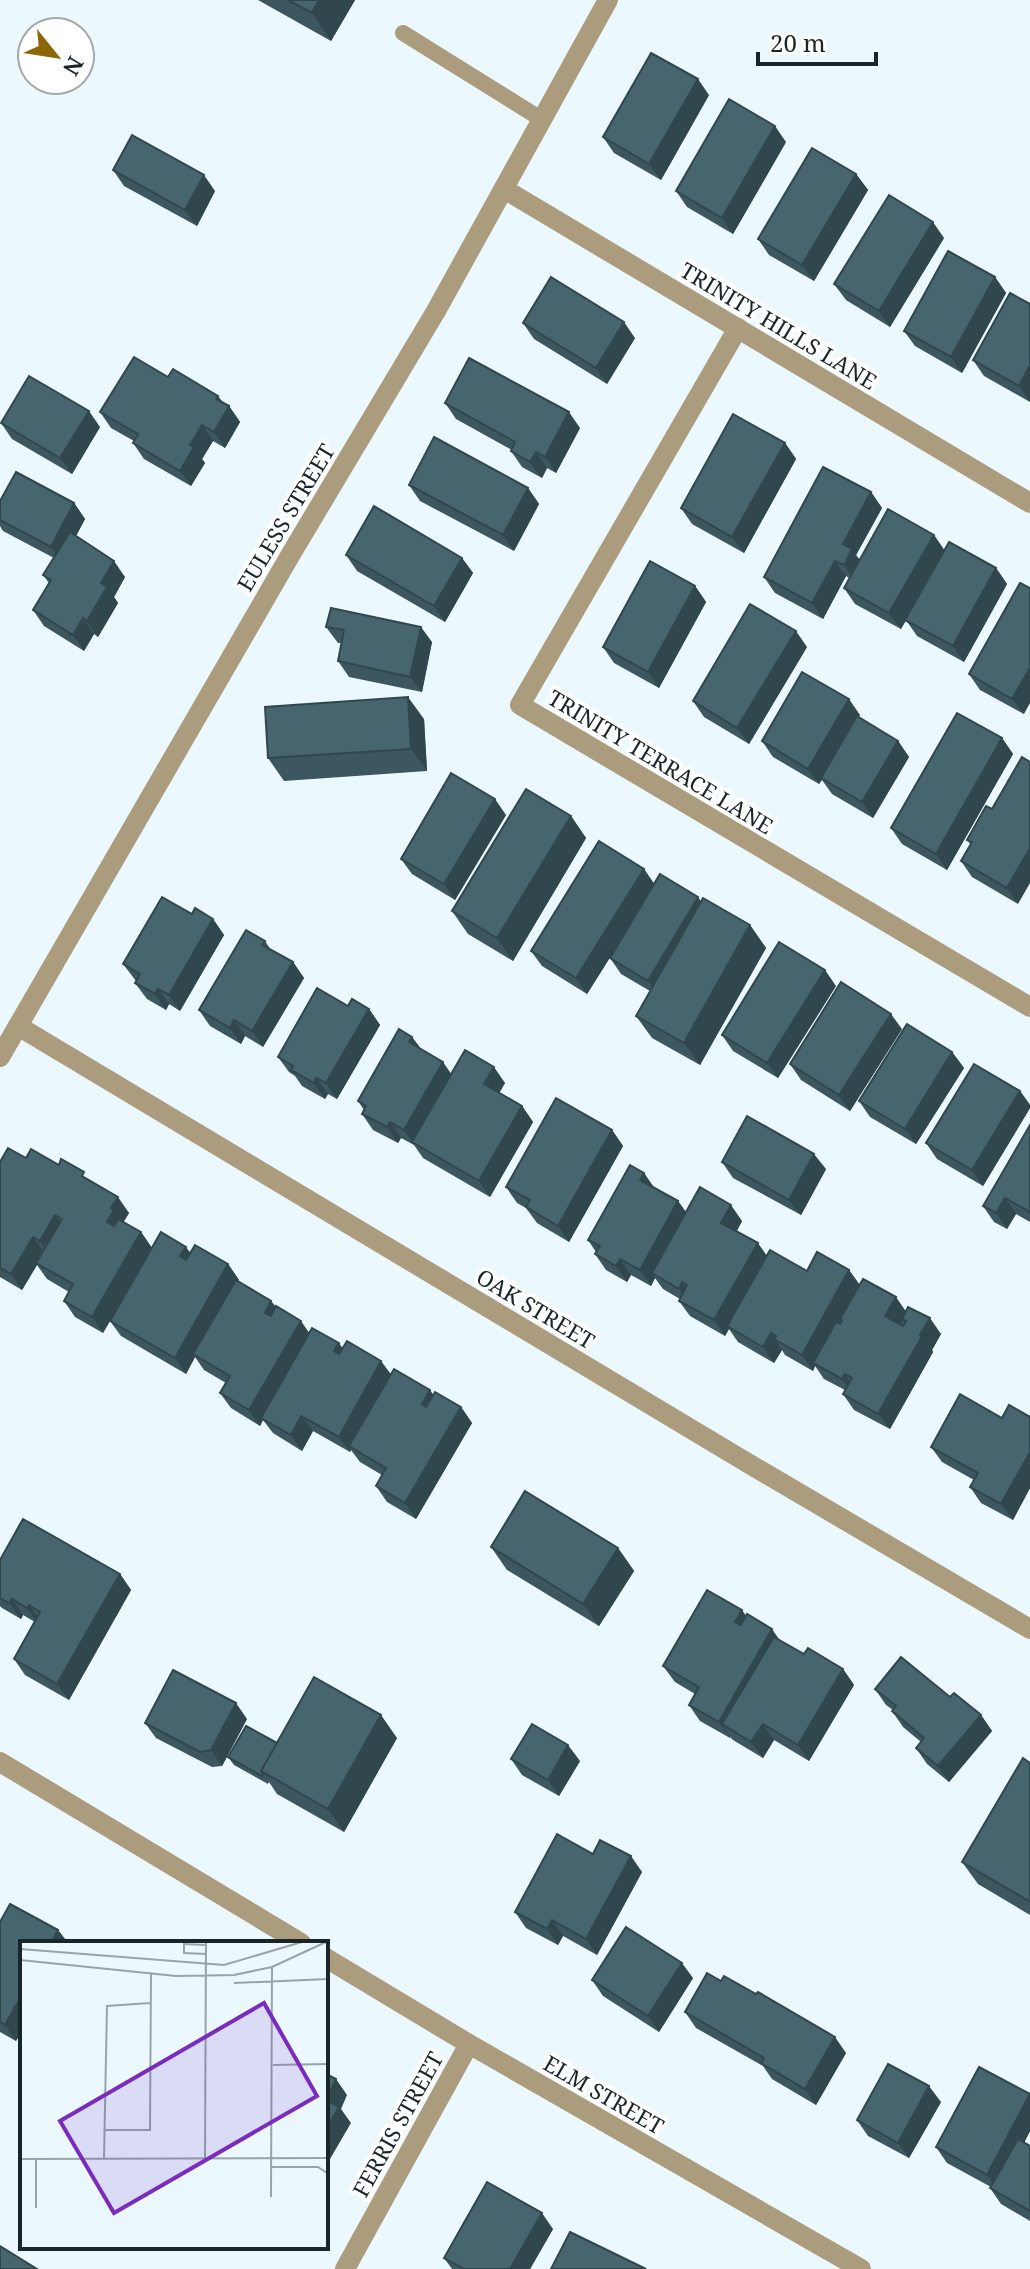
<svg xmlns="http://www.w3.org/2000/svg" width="1030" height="2269" font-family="'Noto Serif',serif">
<rect width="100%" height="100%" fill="#ebf9fe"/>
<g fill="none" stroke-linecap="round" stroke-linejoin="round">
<polyline stroke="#ac9c7e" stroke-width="16" points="403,33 541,119"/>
<g stroke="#ac9c7e" stroke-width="20">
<polyline points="504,189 1030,503"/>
<polyline points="738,328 520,705 1030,1007"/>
<polyline points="18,1026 741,1459 1030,1629"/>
<polyline points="0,1057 291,554 436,311 608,0"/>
<polyline points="0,1762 301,1943"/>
<polyline points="326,1958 469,2044 861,2269"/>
<polyline points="345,2269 469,2044"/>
</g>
</g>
<g fill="#3c575f">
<polygon points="258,0 355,0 331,41"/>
<polygon points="709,95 661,180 614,153 603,137"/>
<polygon points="786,142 733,234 687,207 676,191"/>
<polygon points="113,170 215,191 197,226 124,186"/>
<polygon points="856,174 868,190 814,281 769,255 758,239"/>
<polygon points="944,238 890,327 846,300 834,284"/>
<polygon points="995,277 1006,293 962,373 915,346 904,331"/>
<polygon points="1030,304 1030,402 984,376 973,360"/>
<polygon points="523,323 635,338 607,384 534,339"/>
<polygon points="168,377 229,406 240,422 225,448 213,441 202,459 205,463 191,486 144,459 133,443 134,441 111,428 100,412"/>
<polygon points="445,403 580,428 556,473 547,468 542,478 522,467 511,451 512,450 456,419"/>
<polygon points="1,423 100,427 72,474 12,439"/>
<polygon points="785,443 796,459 744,553 692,524 681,508"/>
<polygon points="409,485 528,488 539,504 514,551 420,501"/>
<polygon points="871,492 882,508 856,555 860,560 934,535 944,550 996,568 1007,584 964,662 917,636 906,620 901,629 855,604 844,588 849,578 846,576 823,619 775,593 764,577"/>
<polygon points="0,501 74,503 85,519 76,536 125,577 114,597 118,603 98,637 94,634 84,651 44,626 33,610 49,583 43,575 54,558 3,531 0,526"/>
<polygon points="346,555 462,558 473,573 445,622 357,571"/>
<polygon points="1020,583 1024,714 980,690 969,674"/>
<polygon points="695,586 706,602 659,688 614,663 603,647"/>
<polygon points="326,627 432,642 422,692 349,677 338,661 342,643 338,643"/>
<polygon points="807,647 749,744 704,717 693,701"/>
<polygon points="860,715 859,717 898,741 909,757 873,818 832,794 822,780 819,784 773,757 762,741"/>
<polygon points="424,719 427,771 284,781 268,758"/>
<polygon points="1002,738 1013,754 947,870 902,844 891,828"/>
<polygon points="992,809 1018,904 972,877 961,861 971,845 967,840"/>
<polygon points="506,815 455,900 412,874 401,859"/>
<polygon points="571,816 586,838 513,961 468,934 452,911"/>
<polygon points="644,869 654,884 701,901 750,925 766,948 700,1065 652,1038 636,1016 650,991 621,974 610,958 618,945 587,994 542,966 531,951"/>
<polygon points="192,914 213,919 224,935 180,1011 169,1004 166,1010 147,999 135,983 136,981 123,964"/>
<polygon points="265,941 271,950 293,962 304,978 263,1047 245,1036 241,1044 210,1026 199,1010"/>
<polygon points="836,986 778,1078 733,1051 722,1035"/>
<polygon points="348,1006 369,1009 380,1025 337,1099 328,1094 325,1099 302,1086 295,1076 289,1072 278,1057"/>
<polygon points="902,1029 850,1111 801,1080 790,1064"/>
<polygon points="412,1037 421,1049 451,1074 505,1083 499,1093 522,1106 533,1122 490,1197 423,1158 414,1145 401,1138 398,1143 373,1130 362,1114 364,1110 358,1101"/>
<polygon points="952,1052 964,1068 916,1144 870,1117 859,1101"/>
<polygon points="1020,1091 1030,1105 1030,1108 983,1186 937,1159 926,1143"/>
<polygon points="1030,1125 1030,1222 1016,1214 1007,1229 994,1222 983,1206"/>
<polygon points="612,1130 623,1146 569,1242 537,1223 526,1208 517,1203 506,1187"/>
<polygon points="26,1158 59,1165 90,1181 129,1213 123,1222 141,1232 152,1248 103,1333 75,1317 64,1301 69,1292 47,1279 37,1265 22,1290 0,1277 0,1162"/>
<polygon points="722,1162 826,1169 801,1215 733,1178"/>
<polygon points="644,1173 654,1188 678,1201 686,1213 742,1221 737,1231 766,1255 807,1271 849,1270 860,1285 906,1311 941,1334 932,1350 933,1352 890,1429 854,1410 843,1394 845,1390 824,1379 815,1366 813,1371 785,1355 782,1350 774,1363 738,1342 729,1329 725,1336 690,1316 679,1301 680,1299 663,1289 655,1278 651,1286 631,1275 627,1282 606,1270 595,1254 596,1252 588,1240"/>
<polygon points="190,1253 228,1264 239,1280 238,1281 271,1301 276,1307 310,1333 342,1349 391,1375 461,1407 472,1423 416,1519 387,1502 376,1486 382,1475 360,1462 351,1450 350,1452 313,1431 302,1451 273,1433 263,1420 260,1426 231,1408 220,1393 226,1383 204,1370 195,1357 186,1374 121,1336 110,1321"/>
<polygon points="1030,1417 1030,1488 1013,1520 981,1503 970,1487 974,1480 942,1462 931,1447 1002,1418"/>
<polygon points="491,1547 618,1548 634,1571 599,1626 507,1570"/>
<polygon points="0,1560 120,1574 131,1590 69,1700 25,1675 14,1659 35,1622 23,1615 21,1619 2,1608 0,1606"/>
<polygon points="746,1616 781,1641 804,1654 843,1669 854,1685 809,1761 774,1740 763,1758 733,1740 730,1737 730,1738 700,1721 689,1705 695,1694 675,1682 663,1666"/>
<polygon points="875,1689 950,1697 981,1715 992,1731 949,1782 927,1764 916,1748 921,1742 903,1727 892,1711 893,1710 886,1705"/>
<polygon points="247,1719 222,1766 212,1767 156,1738 145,1723"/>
<polygon points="397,1738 344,1832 277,1794 269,1782 268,1784 234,1765 228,1757 277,1743"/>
<polygon points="511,1759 580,1761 559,1796 522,1775"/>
<polygon points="1030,1763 1030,1915 978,1884 962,1862"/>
<polygon points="593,1854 642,1872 597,1955 563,1936 558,1945 526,1928 515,1912"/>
<polygon points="0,1922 58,1930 68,1943 22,1943 22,2031 16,2041 0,2032"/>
<polygon points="693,1978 659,2032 603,1996 592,1980"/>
<polygon points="685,2012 846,2053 816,2105 772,2079 763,2066 696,2028"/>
<polygon points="1030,2094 1030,2131 1024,2143 1030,2146 1030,2221 1001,2204 990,2188 991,2187 947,2163 936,2147"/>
<polygon points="941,2102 909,2158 868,2136 857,2120"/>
<polygon points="553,2229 530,2269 452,2269 444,2258"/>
</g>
<g fill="#31474e">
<polygon points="319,0 355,0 331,41 312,13"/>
<polygon points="698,79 709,95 661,180 649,164"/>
<polygon points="775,126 786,142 733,234 722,218"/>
<polygon points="856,174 868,190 814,281 802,265"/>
<polygon points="204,175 215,191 197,226 185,210"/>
<polygon points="933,222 944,238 890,327 879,311"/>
<polygon points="995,277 1006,293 962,373 951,357"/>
<polygon points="624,322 635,338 607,384 596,368"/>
<polygon points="1030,365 1030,402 1019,386"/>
<polygon points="218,396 228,409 229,406 240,422 225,448 214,432 216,399"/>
<polygon points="89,411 100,427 72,474 60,458"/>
<polygon points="569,412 580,428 556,473 545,457"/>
<polygon points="202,425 213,441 202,459 205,463 191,486 180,471 190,445"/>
<polygon points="785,443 796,459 744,553 732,537"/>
<polygon points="536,452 547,468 542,478 530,462"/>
<polygon points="528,488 539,504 514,551 503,535"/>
<polygon points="871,492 882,508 856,555 863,565 855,581 844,565 843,544"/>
<polygon points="74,503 85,519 62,562 51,547"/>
<polygon points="934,535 945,551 901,629 889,613"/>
<polygon points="462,558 473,573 445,622 434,606"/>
<polygon points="114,561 125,577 114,597 118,603 98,637 87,621 101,583"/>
<polygon points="835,561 846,576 823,619 812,603"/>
<polygon points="996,568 1007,584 964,662 953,646"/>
<polygon points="695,586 706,602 659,688 648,672"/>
<polygon points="83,618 94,634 84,651 73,635"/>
<polygon points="421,627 432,642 422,692 410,677"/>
<polygon points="796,631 807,647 749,744 737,728"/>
<polygon points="1030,668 1030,703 1024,714 1012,699"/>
<polygon points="408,697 424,719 427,771 411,749"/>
<polygon points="849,699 860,715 819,784 808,769"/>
<polygon points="1002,738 1013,754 947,870 936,854"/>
<polygon points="898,741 909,757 873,818 862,802"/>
<polygon points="495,799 506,815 455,900 444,884"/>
<polygon points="571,816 586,838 513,961 497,938"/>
<polygon points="1030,848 1030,883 1018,904 1007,888"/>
<polygon points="644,869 655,885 587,994 576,978"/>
<polygon points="698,897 709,913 659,997 648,981"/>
<polygon points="213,919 224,935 180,1011 169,995"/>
<polygon points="750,925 766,948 700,1065 684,1043"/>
<polygon points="293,962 304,978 263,1047 252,1031"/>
<polygon points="825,970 836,986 778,1078 767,1063"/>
<polygon points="158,989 169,1004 166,1010 155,994"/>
<polygon points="369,1009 380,1025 337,1099 326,1083"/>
<polygon points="891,1014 902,1029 850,1111 839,1095"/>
<polygon points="234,1020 245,1036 241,1044 230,1028"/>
<polygon points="412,1037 424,1053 409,1042"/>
<polygon points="952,1052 964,1068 916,1144 905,1129"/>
<polygon points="443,1062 454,1078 413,1143 404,1130"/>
<polygon points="494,1067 505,1083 495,1100 484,1084"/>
<polygon points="316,1078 328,1094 325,1099 314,1083"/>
<polygon points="1020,1091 1030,1105 1030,1108 983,1186 972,1170"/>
<polygon points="522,1106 533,1122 490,1197 479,1181"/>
<polygon points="390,1122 401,1138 398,1143 387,1127"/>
<polygon points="612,1130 623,1146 569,1242 558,1226"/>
<polygon points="814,1154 826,1169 801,1215 789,1200"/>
<polygon points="644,1173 655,1189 640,1180"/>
<polygon points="118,1197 129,1213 123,1223 118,1238 107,1222 111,1208"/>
<polygon points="1005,1198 1016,1214 1007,1229 996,1213"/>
<polygon points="678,1201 689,1216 652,1273 655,1278 651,1286 640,1270"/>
<polygon points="731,1205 742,1221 732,1238 721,1223"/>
<polygon points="55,1215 67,1231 51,1257 40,1241"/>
<polygon points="141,1232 152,1248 103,1333 92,1317"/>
<polygon points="33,1237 44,1253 22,1290 11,1274"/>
<polygon points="758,1243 769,1259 727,1326 729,1329 725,1336 714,1320"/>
<polygon points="186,1247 197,1262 191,1272 180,1256"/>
<polygon points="620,1259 631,1275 627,1282 616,1266"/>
<polygon points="228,1264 239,1280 196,1356 193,1354 195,1357 186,1374 175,1358"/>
<polygon points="849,1270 860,1286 816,1365 813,1363 815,1366 813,1371 802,1355"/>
<polygon points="682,1282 693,1298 690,1305 679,1289"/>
<polygon points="896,1297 907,1313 896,1332 885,1316"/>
<polygon points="271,1301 283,1317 276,1329 265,1313"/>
<polygon points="930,1318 941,1334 932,1350 933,1352 890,1429 878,1414"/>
<polygon points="301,1321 312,1337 261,1418 263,1420 260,1426 249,1410"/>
<polygon points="771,1333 782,1350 774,1363 763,1347"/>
<polygon points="339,1343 350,1359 334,1351"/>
<polygon points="381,1361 393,1377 349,1446 351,1450 350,1452 339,1437"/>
<polygon points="845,1374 856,1390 853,1395 842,1379"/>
<polygon points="430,1390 441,1406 433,1420 422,1404"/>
<polygon points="461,1407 472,1423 416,1519 405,1503"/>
<polygon points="301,1416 313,1431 302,1451 291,1435"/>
<polygon points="1030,1452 1030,1488 1013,1520 1001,1504"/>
<polygon points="618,1548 634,1571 599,1626 583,1604"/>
<polygon points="120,1574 131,1590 69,1700 57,1684"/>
<polygon points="12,1599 23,1615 21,1619 9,1603"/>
<polygon points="29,1605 40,1621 38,1624 27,1608"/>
<polygon points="742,1610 753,1626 746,1638 735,1622"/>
<polygon points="772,1629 783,1645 722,1724 730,1737 730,1738 719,1722"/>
<polygon points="843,1669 854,1685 809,1761 798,1745"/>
<polygon points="236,1703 247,1719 222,1766 211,1750"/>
<polygon points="381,1715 397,1738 344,1832 328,1809"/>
<polygon points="981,1715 992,1731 949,1782 938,1766"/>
<polygon points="763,1724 774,1740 763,1758 751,1742"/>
<polygon points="568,1745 580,1761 559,1796 548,1780"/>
<polygon points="631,1856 642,1872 597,1955 586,1939"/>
<polygon points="552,1920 563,1936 558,1945 547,1929"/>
<polygon points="58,1930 68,1943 51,1943"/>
<polygon points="682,1963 693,1978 659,2032 648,2016"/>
<polygon points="22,1995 22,2031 16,2041 5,2025"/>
<polygon points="835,2037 846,2053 816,2105 805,2089"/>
<polygon points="336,2079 347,2095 341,2109 351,2123 330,2159 326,2153 327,2100"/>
<polygon points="929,2086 941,2102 909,2158 898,2143"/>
<polygon points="1030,2094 1030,2131 998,2191 987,2175"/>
<polygon points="542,2213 553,2229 530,2269 510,2269"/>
</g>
<g fill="#46656f" stroke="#31474e" stroke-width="2">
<polygon points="288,0 319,0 312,13"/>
<polygon points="651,53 698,79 649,164 603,137"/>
<polygon points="729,99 775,126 722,218 676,191"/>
<polygon points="132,135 204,175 185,210 113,170"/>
<polygon points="812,148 856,174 802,265 758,239"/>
<polygon points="889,195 933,222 879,311 834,284"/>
<polygon points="948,251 995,277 951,357 904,331"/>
<polygon points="551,277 624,322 596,368 523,323"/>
<polygon points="1010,293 1030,304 1030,365 1019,386 973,360"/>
<polygon points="134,357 168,377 173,369 218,396 216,399 229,406 214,432 202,425 190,445 194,447 180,471 133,443 138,434 100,412"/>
<polygon points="469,358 569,412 545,457 536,452 530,462 511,451 515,442 445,403"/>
<polygon points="29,376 89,411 60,458 1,423"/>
<polygon points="733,414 785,443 732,537 681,508"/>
<polygon points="434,437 528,488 503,535 409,485"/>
<polygon points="823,467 871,492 843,544 852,549 844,565 835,561 812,603 764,577"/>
<polygon points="16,472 74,503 51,547 0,520 0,501"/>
<polygon points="374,506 462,558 434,606 346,555"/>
<polygon points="888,509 934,535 889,613 844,588"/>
<polygon points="70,532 114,561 101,583 107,587 87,621 83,618 73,635 33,610 51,580 43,575"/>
<polygon points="949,542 996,568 953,646 905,620"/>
<polygon points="650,561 695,586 648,672 603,647"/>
<polygon points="1020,583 1030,588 1030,668 1012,699 969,674"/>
<polygon points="750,604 796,631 737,728 693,701"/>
<polygon points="331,608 421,627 410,677 338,661 344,630 326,627"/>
<polygon points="802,672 849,699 808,769 762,741"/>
<polygon points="408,697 411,749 268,758 265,707"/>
<polygon points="957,713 1002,738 936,854 891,828"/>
<polygon points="857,716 898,741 862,802 821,778"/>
<polygon points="1022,757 1030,762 1030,848 1007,888 961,861 972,842 967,840 986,806 992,809"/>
<polygon points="451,773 495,799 444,884 401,859"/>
<polygon points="526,789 571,816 497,938 452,911"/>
<polygon points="599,841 644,869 576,978 531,951"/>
<polygon points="660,874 698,897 648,981 610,958"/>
<polygon points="162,897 192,914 195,908 213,919 169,995 158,989 155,994 135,983 140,974 123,964"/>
<polygon points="703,898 750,925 684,1043 636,1016"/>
<polygon points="246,930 265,941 262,945 293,962 252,1031 234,1020 230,1028 199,1010"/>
<polygon points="779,942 825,970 767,1063 722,1035"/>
<polygon points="841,982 891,1014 839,1095 790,1064"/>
<polygon points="317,988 348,1006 352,999 369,1009 326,1083 316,1078 314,1083 291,1070 293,1066 278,1057"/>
<polygon points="907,1024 952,1052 905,1129 859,1101"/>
<polygon points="399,1029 412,1037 409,1042 443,1062 404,1130 390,1122 387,1127 362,1114 366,1106 358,1101"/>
<polygon points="465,1050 494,1067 484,1084 522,1106 479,1181 412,1142"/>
<polygon points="974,1064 1020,1091 972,1170 926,1143"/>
<polygon points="556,1098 612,1130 558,1226 526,1207 530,1200 506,1187"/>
<polygon points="747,1116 814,1154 789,1200 722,1162"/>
<polygon points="1030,1125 1030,1212 1005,1198 996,1213 983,1206"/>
<polygon points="8,1148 26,1158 31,1149 59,1165 61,1159 84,1172 82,1176 118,1197 111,1208 114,1210 107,1222 114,1226 118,1219 141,1232 92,1317 64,1301 73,1284 36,1263 62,1219 55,1215 40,1241 33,1237 11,1274 0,1268 0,1162"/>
<polygon points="630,1165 644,1173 640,1180 678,1201 640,1270 620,1259 616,1266 595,1254 600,1246 588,1240"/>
<polygon points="700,1187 731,1205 721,1223 758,1243 714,1320 679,1301 687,1285 682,1282 679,1289 652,1273"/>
<polygon points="161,1232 186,1247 180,1256 186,1260 195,1245 228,1264 175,1358 110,1321"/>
<polygon points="770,1250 807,1271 817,1252 849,1270 802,1355 774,1339 776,1336 771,1333 763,1347 727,1326"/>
<polygon points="863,1279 896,1297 885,1316 903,1326 906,1321 902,1319 908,1307 930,1318 920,1335 922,1336 878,1414 843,1394 852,1378 845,1374 842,1379 813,1363 836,1322 840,1324 842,1320 840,1319"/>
<polygon points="236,1280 271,1301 265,1313 271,1316 276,1306 301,1321 249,1410 220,1393 230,1376 193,1354"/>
<polygon points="312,1328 339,1343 334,1351 339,1354 347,1341 381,1361 339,1437 301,1416 291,1435 261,1418"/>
<polygon points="394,1369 430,1390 422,1404 426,1407 435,1392 461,1407 405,1503 376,1486 386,1468 349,1446"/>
<polygon points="960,1394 1002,1418 1009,1405 1030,1417 1030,1452 1001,1504 970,1487 978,1473 931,1447"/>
<polygon points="525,1491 618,1548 583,1604 491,1547"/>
<polygon points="23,1519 120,1574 57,1684 14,1659 40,1612 29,1605 27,1608 12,1599 9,1603 0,1598 0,1560"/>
<polygon points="707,1590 742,1610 735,1622 741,1625 747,1614 772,1629 719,1722 689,1705 699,1687 663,1666"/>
<polygon points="774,1637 804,1654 808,1648 843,1669 798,1745 763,1724 751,1742 722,1724"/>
<polygon points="901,1657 950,1697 954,1693 981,1715 938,1766 916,1748 924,1738 892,1711 896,1706 875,1689"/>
<polygon points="173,1670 236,1703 211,1750 200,1752 145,1723"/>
<polygon points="314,1677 381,1715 328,1809 261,1771"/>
<polygon points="532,1724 568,1745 548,1780 511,1759"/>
<polygon points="246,1726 277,1743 261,1771 263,1774 262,1776 228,1757"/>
<polygon points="1023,1758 1030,1763 1030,1899 1029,1901 962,1862"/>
<polygon points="557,1834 593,1854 600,1840 631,1856 586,1939 552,1920 547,1929 515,1912"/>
<polygon points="10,1904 58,1930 51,1943 22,1943 22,1995 5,2025 0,2022 0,1922"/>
<polygon points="626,1927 682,1963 648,2016 592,1980"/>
<polygon points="707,1973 721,1981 724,1976 756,1994 758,1992 835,2037 805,2089 761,2063 764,2058 685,2012"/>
<polygon points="888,2064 929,2086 898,2143 857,2120"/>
<polygon points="979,2067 1030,2094 987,2175 936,2147"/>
<polygon points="326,2074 336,2079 327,2100 339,2107 326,2130"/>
<polygon points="1018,2139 1030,2146 1030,2211 990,2188"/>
<polygon points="487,2182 542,2213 510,2269 464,2269 444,2258"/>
<polygon points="570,2232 646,2269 551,2269"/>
<polygon points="0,2246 37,2269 0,2269"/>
</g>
<g text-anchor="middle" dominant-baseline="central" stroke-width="8" stroke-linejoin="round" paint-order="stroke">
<g font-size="22" fill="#18262a" stroke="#fff">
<text transform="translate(779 325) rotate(31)">TRINITY HILLS LANE</text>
<text transform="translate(285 517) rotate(-59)">EULESS STREET</text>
<text transform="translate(661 761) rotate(31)">TRINITY TERRACE LANE</text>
<text transform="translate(536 1308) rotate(31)">OAK STREET</text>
<text transform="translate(604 2094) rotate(30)">ELM STREET</text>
<text transform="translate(397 2124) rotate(-61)">FERRIS STREET</text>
</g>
</g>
<g transform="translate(20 1941)">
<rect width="308" height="308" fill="#ebf9fe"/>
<path fill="none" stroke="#97a5a9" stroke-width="2" d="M0,8L204,24L282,1M186,13L164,12V3L186,4M0,19L156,35L214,34L252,26L306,1M214,42L308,38M253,124L308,123M85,189H130L131,32M84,217L87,65L130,62M0,218L308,217M16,218V267M185,218L186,1M251,226H298L307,232M251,256L252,26"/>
<path fill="#7b2cbf" fill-opacity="0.15" stroke="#7b2cbf" stroke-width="4" d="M244,62L297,155L94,272L40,180Z"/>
<rect width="308" height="308" fill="none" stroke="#18262a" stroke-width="4"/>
</g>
<g transform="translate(56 56) rotate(120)"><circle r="38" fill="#ffffff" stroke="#a3a8aa" stroke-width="2"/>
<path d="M0-6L14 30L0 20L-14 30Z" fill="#8c6607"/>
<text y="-12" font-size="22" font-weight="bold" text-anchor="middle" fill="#18262a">N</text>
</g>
<path d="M758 52v12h118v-12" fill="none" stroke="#18262a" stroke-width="4"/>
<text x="770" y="52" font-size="24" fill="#18262a" stroke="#ffffff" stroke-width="6" paint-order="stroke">20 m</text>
</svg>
